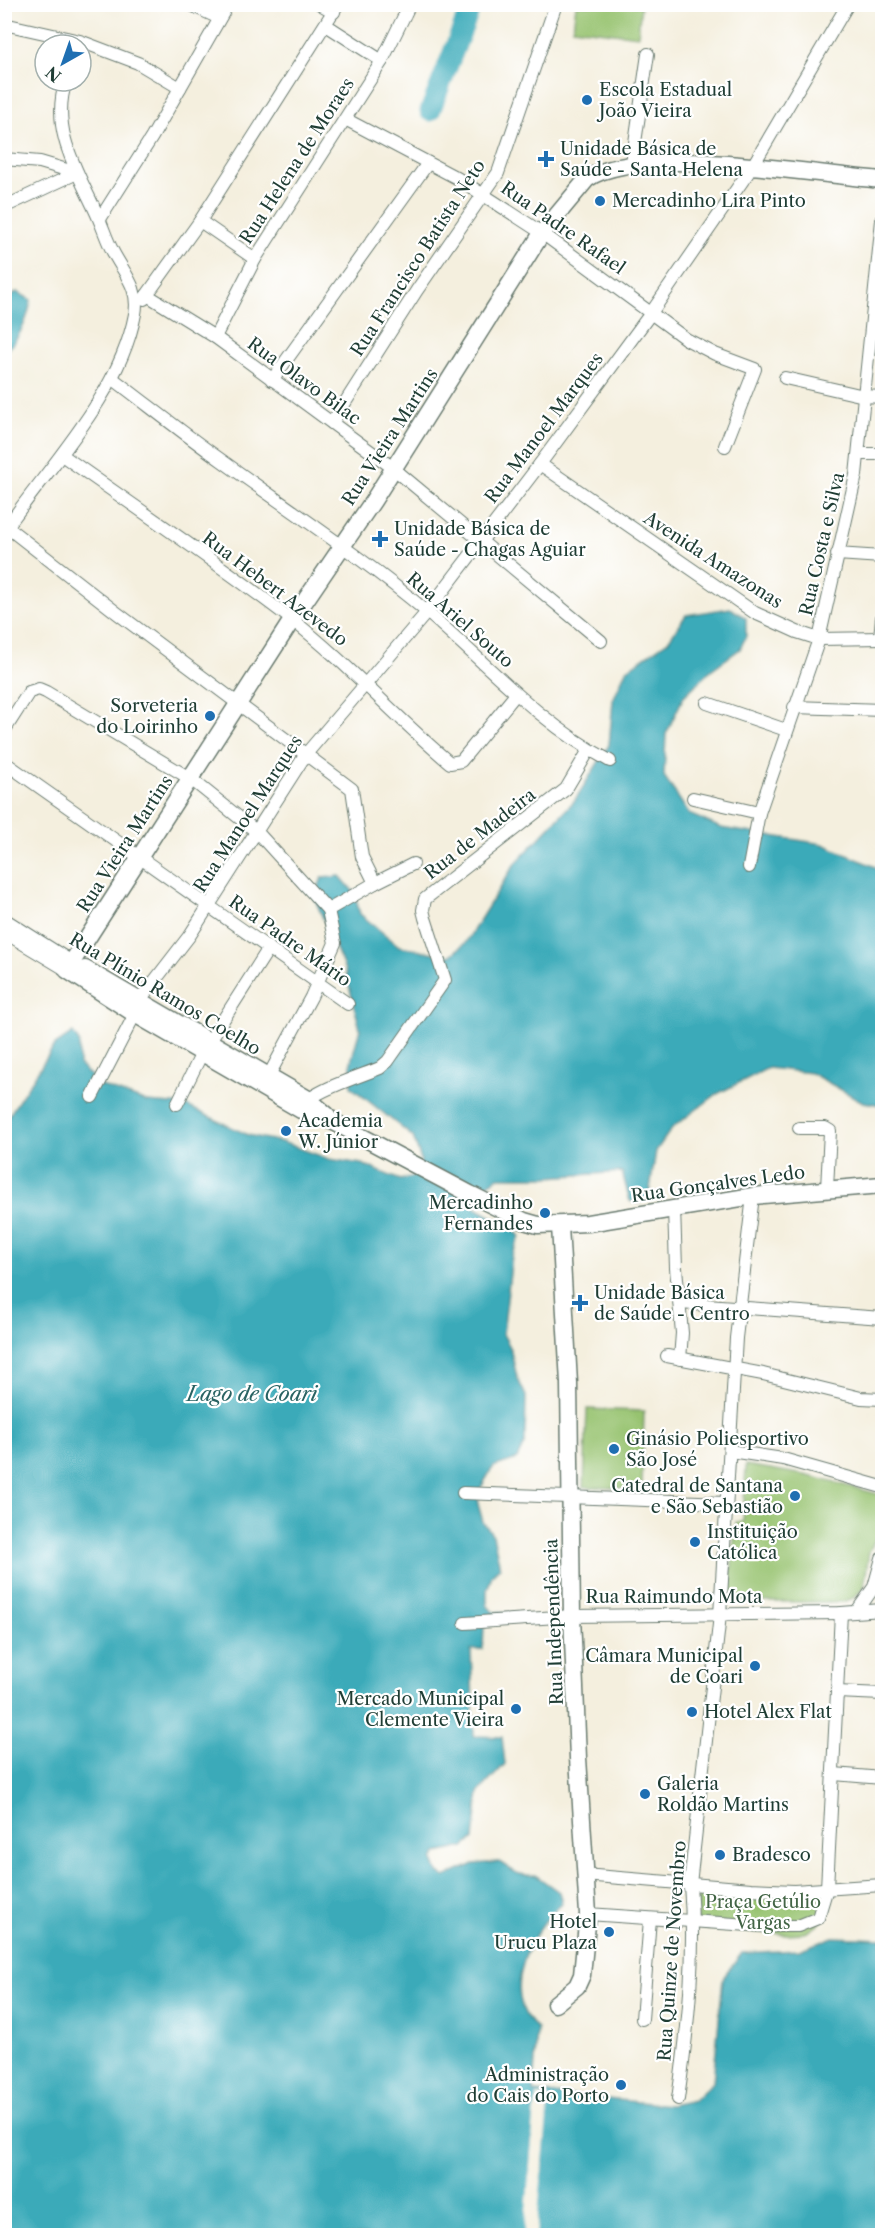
<svg xmlns="http://www.w3.org/2000/svg" width="887" height="2240" font-family="'Libre Caslon Text',serif">
<rect width="100%" height="100%" fill="#fff"/>
<filter id="ink" filterUnits="userSpaceOnUse"><feTurbulence type="fractalNoise" baseFrequency=".0167" numOctaves="2"/><feDisplacementMap in="SourceGraphic" scale="12" xChannelSelector="R" yChannelSelector="G"/><feConvolveMatrix kernelMatrix="1 2 1 2 8 2 1 2 1" color-interpolation-filters="sRGB"/></filter>
<filter id="wash" filterUnits="userSpaceOnUse"><feTurbulence type="fractalNoise" baseFrequency=".008" numOctaves="4" result="noise"/><feDisplacementMap in="SourceGraphic" scale="24" xChannelSelector="R" yChannelSelector="G"/><feGaussianBlur stdDeviation="1.35" result="paint"/><feColorMatrix in="noise" values="0 0 0 0 0 0 0 0 0 0 0 0 0 0 0 0 0 1.4 0 .05"/><feComposite in="paint" operator="in"/></filter>
<g filter="url(#wash)">
<rect width="100%" height="100%" fill="#f4efde"/>
<g fill="#97c370" stroke="#5b8052" stroke-width="1.5">
<polygon points="576,5 641,5 638,36 573,28"/>
<polygon points="587,1409 644,1411 642,1489 584,1487"/>
<polygon points="746,1465 805,1475 882,1495 880,1530 869,1552 864,1588 853,1598 842,1602 728,1602 736,1522 743,1522"/>
<polygon points="698,1889 819,1895 821,1922 805,1933 785,1934 696,1928"/>
</g>
<g fill="#3baab9" stroke="#2d7476" stroke-width="1.5">
<path d="M17,292L31,300C28,320 19,338 5,353V300Z"/>
<path d="M730,608L746,618V636L740,649L711,670L684,696L666,734L664,776L689,814L721,828L823,844L882,870V1105L863,1102L811,1073L768,1068L717,1094L672,1128L656,1151L649,1195L639,1203L630,1201L622,1172L548,1177H499L475,1193L474,1207L510,1227L520,1236L512,1256L503,1334L510,1347L517,1377L526,1396L525,1442L517,1459L493,1467L480,1489L478,1504L483,1522L493,1535L500,1567L492,1575L487,1590V1605L493,1612L518,1614L484,1626L483,1649L471,1650L474,1736L502,1737L505,1764L479,1792L474,1839L464,1847L437,1853L433,1860L438,1873L445,1877L474,1864L499,1862C513,1870 517,1877 535,1875L559,1892L562,1903C531,1930 498,1994 537,2029L533,2092L670,2105L694,2100L713,2082L723,1978L742,1953L799,1950L833,1937L882,1939V2235H5L4,1123L55,1045L73,1033L79,1042V1065L102,1086L147,1102L185,1105L248,1135L282,1142L329,1159L362,1164L400,1180L415,1176L421,1160L413,1137L351,1087V1061L360,1029L345,970L314,897L322,878L340,876L354,892L360,914L399,946L450,956L466,942L514,865L575,800L609,745L613,700L626,670L668,641L686,615Z"/>
</g>
<polygon fill="#f4efde" points="536,2095 549,2097 536,2235 524,2235"/>
<g fill="none" stroke-linecap="round" stroke-linejoin="round">
<polyline stroke="#3baab9" stroke-width="21" points="430,111 472,4"/>
</g>
</g>
<g filter="url(#ink)">
<g fill="none" stroke-linecap="round" stroke-linejoin="round">
<defs>
<g id="minor">
<polyline points="189,4 219,18"/>
<polyline points="320,4 334,12"/>
<polyline points="4,24 80,41 138,63 180,88"/>
<polyline points="326,25 382,61"/>
<polyline points="347,120 457,178 496,203 542,233 686,339 715,354 755,369 725,446"/>
<polyline points="4,159 40,162 77,173"/>
<polyline points="632,163 648,54"/>
<polyline points="4,207 77,173"/>
<polyline points="100,219 152,137 228,4"/>
<polyline points="200,221 255,259"/>
<polyline points="147,295 215,337 393,468 601,641"/>
<polyline points="144,299 200,221 338,4"/>
<polyline points="215,337 255,259 382,61 410,4"/>
<path d="M112,378C148,405 184,434 221,460C290,510 362,557 427,612C486,663 540,724 610,761"/>
<polyline points="785,378 864,396 882,397"/>
<polyline points="272,380 428,163"/>
<polyline points="332,423 417,290 498,173 556,4"/>
<polyline points="860,454 882,454"/>
<path d="M62,455C138,509 217,562 291,619C348,663 395,717 450,763L461,761L516,694"/>
<polyline points="540,464 755,613 797,632 819,639 882,638"/>
<polyline points="7,527 117,613 352,789 362,857 375,883 328,910"/>
<path d="M4,531C50,465 120,394 135,314C140,289 124,273 113,252C106,239 102,224 95,210C76,169 50,128 66,81"/>
<polyline points="837,554 882,557"/>
<polyline points="880,638 882,617"/>
<polyline points="707,703 786,730"/>
<polyline points="794,707 882,710"/>
<polyline points="4,731 29,692 39,689 46,692 191,779 257,832 328,910 335,943 311,997 268,1077"/>
<polyline points="4,762 348,1004"/>
<polyline points="693,798 759,813"/>
<polyline points="749,867 759,813 819,639 856,475 882,220"/>
<polyline points="375,883 413,864"/>
<polyline points="4,919 72,962"/>
<polyline points="4,932 67,970"/>
<polyline points="139,1001 190,935 306,754 427,612 540,464 651,313 752,167 848,4"/>
<polyline points="209,1042 269,948"/>
<polyline points="92,1097 135,1014"/>
<polyline points="177,1104 202,1053"/>
<path d="M305,1104C314,1090 364,1075 380,1068L388,1061L445,980L425,918L423,910L425,899L566,789L589,750"/>
<polyline points="799,1128 825,1128 830,1131 827,1188"/>
<polyline points="674,1208 676,1268 682,1333 680,1359"/>
<polyline points="680,1303 882,1318"/>
<polyline points="667,1356 763,1374 861,1398 882,1399"/>
<polyline points="730,1451 783,1459 882,1487"/>
<polyline points="463,1493 725,1503"/>
<polyline points="857,1611 874,1587 882,1558"/>
<polyline points="465,1623 572,1616 841,1613 882,1610"/>
<polyline points="837,1692 882,1694"/>
<polyline points="834,1774 882,1778"/>
<polyline points="584,1875 751,1889 794,1891 882,1885"/>
<polyline points="588,1914 764,1926 798,1926 818,1918 827,1888 841,1613"/>
<polyline points="642,2019 650,1919"/>
<path d="M678,2099C688,2028 696,1956 690,1884L720,1615L736,1338L753,1196"/>
</g>
<g id="major">
<path d="M882,180C817,175 638,143 587,179L542,233L373,501L292,620L67,970L135,1014L301,1110L334,1122L470,1194L524,1221L538,1225L588,1223L753,1196L882,1185"/>
<polyline points="85,969 308,1099 327,1115"/>
<polyline points="555,2004 577,1986 582,1975 588,1914 578,1758 572,1616 569,1383 560,1226"/>
</g>
</defs>
<use href="#minor" stroke="#6a7b70" stroke-width="14"/>
<use href="#major" stroke="#6a7b70" stroke-width="19"/>
<use href="#minor" stroke="#fff" stroke-width="12"/>
<use href="#major" stroke="#fff" stroke-width="16"/>
</g>
</g>
<g fill="#1f6fb2" stroke="#fff" stroke-width="2">
<circle cx="587" cy="100" r="6"/>
<path d="M543 150h6v6h6v6h-6v6h-6v-6h-6v-6h6z"/>
<circle cx="600" cy="201" r="6"/>
<path d="M377 530h6v6h6v6h-6v6h-6v-6h-6v-6h6z"/>
<circle cx="210" cy="716" r="6"/>
<circle cx="286" cy="1131" r="6"/>
<circle cx="545" cy="1213" r="6"/>
<path d="M577 1294h6v6h6v6h-6v6h-6v-6h-6v-6h6z"/>
<circle cx="614" cy="1449" r="6"/>
<circle cx="795" cy="1496" r="6"/>
<circle cx="695" cy="1542" r="6"/>
<circle cx="755" cy="1666" r="6"/>
<circle cx="516" cy="1709" r="6"/>
<circle cx="692" cy="1712" r="6"/>
<circle cx="645" cy="1794" r="6"/>
<circle cx="720" cy="1855" r="6"/>
<circle cx="609" cy="1932" r="6"/>
<circle cx="621" cy="2085" r="6"/>
</g>
<g text-anchor="middle" dominant-baseline="central" stroke-width="4.5" stroke-linejoin="round" paint-order="stroke">
<g font-size="18" fill="#1f3d34" stroke="#fff" text-anchor="start">
<text x="599" y="90">Escola Estadual<tspan x="599" dy="21">João Vieira</tspan></text>
<text x="560" y="149">Unidade Básica de<tspan x="560" dy="21">Saúde - Santa Helena</tspan></text>
<text x="612" y="201">Mercadinho Lira Pinto</text>
<text x="394" y="529">Unidade Básica de<tspan x="394" dy="21">Saúde - Chagas Aguiar</tspan></text>
<text x="198" y="706" text-anchor="end">Sorveteria<tspan x="198" dy="21">do Loirinho</tspan></text>
<text x="298" y="1121">Academia<tspan x="298" dy="21">W. Júnior</tspan></text>
<text x="533" y="1203" text-anchor="end">Mercadinho<tspan x="533" dy="21">Fernandes</tspan></text>
<text x="594" y="1293">Unidade Básica<tspan x="594" dy="21">de Saúde - Centro</tspan></text>
<text x="626" y="1439">Ginásio Poliesportivo<tspan x="626" dy="21">São José</tspan></text>
<text x="783" y="1486" text-anchor="end">Catedral de Santana<tspan x="783" dy="21">e São Sebastião</tspan></text>
<text x="707" y="1532">Instituição<tspan x="707" dy="21">Católica</tspan></text>
<text x="743" y="1656" text-anchor="end">Câmara Municipal<tspan x="743" dy="21">de Coari</tspan></text>
<text x="504" y="1699" text-anchor="end">Mercado Municipal<tspan x="504" dy="21">Clemente Vieira</tspan></text>
<text x="704" y="1712">Hotel Alex Flat</text>
<text x="657" y="1784">Galeria<tspan x="657" dy="21">Roldão Martins</tspan></text>
<text x="732" y="1855">Bradesco</text>
<text x="597" y="1922" text-anchor="end">Hotel<tspan x="597" dy="21">Urucu Plaza</tspan></text>
<text x="609" y="2075" text-anchor="end">Administração<tspan x="609" dy="21">do Cais do Porto</tspan></text>
</g>
<g font-size="18" fill="#1f3d34" stroke="#fff">
<text transform="translate(297 161) rotate(-57)">Rua Helena de Moraes</text>
<text transform="translate(563 228) rotate(35)">Rua Padre Rafael</text>
<text transform="translate(418 258) rotate(-57)">Rua Francisco Batista Neto</text>
<text transform="translate(304 381) rotate(36)">Rua Olavo Bilac</text>
<text transform="translate(544 428) rotate(-53)">Rua Manoel Marques</text>
<text transform="translate(390 437) rotate(-57)">Rua Vieira Martins</text>
<text transform="translate(822 544) rotate(-77)">Rua Costa e Silva</text>
<text transform="translate(713 560) rotate(33)">Avenida Amazonas</text>
<text transform="translate(275 589) rotate(37)">Rua Hebert Azevedo</text>
<text transform="translate(460 620) rotate(41)">Rua Ariel Souto</text>
<text transform="translate(248 814) rotate(-57)">Rua Manoel Marques</text>
<text transform="translate(480 834) rotate(-38)">Rua de Madeira</text>
<text transform="translate(125 844) rotate(-57)">Rua Vieira Martins</text>
<text transform="translate(290 941) rotate(35)">Rua Padre Mário</text>
<text transform="translate(165 994) rotate(31)">Rua Plínio Ramos Coelho</text>
<text transform="translate(718 1184) rotate(-8)">Rua Gonçalves Ledo</text>
<text x="674" y="1597">Rua Raimundo Mota</text>
<text transform="translate(554 1622) rotate(-92)">Rua Independência</text>
<text transform="translate(672 1951) rotate(-86)">Rua Quinze de Novembro</text>
</g>
<g font-size="18" fill="#436546" stroke="#fff">
<text x="763" y="1902">Praça Getúlio<tspan x="763" dy="21">Vargas</tspan></text>
</g>
<g font-size="20" font-style="italic" fill="#296363" stroke="#fff">
<text x="252" y="1394">Lago de Coari</text>
</g>
</g>
<rect width="887" height="2240" fill="none" stroke="#fff" stroke-width="24"/>
<g transform="translate(63 63) rotate(220)"><circle r="28" fill="#ffffff" stroke="#a5b1ae" stroke-width="1.5"/>
<path d="M0-4.5L10 22L0 15L-10 22Z" fill="#1f6fb2"/>
<text y="-9" font-size="16" font-weight="bold" text-anchor="middle" fill="#1f3d34">N</text>
</g>
</svg>
